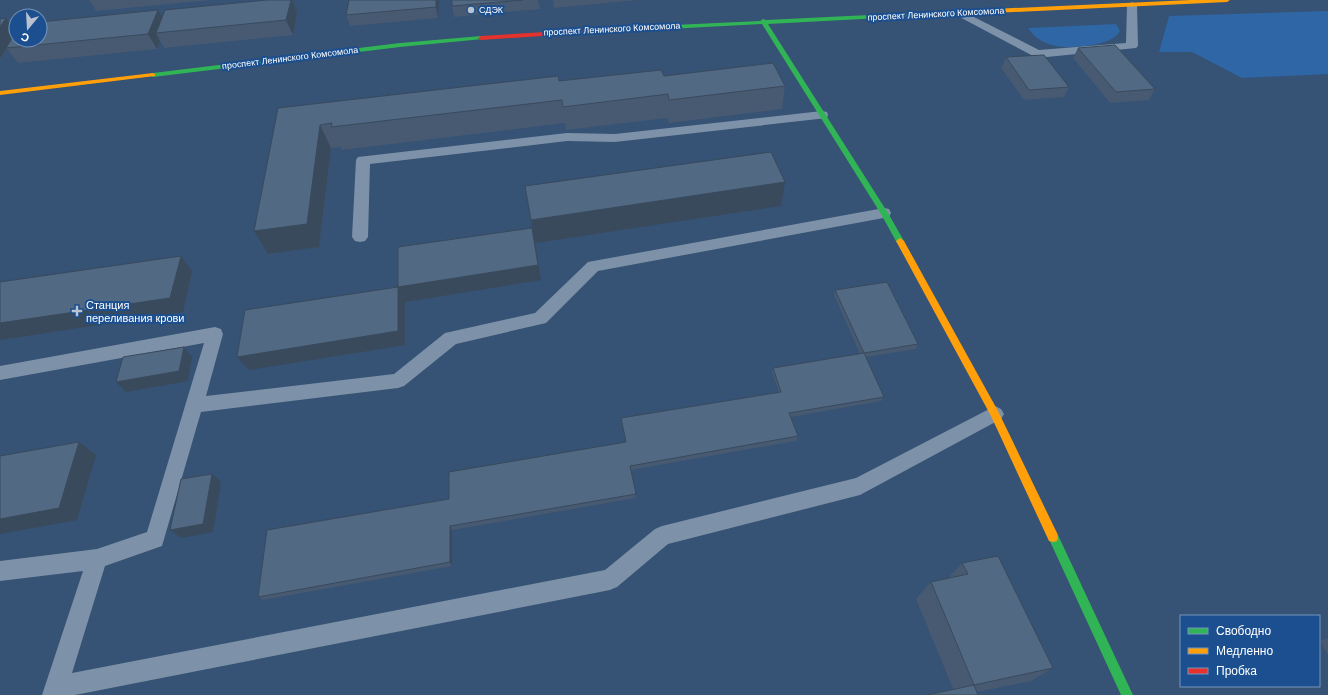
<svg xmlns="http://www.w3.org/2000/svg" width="1328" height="695" font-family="'DM Sans',sans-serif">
<rect width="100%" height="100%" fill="#365274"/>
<g fill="#2f66a5">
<polygon points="1328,11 1328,74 1242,78 1192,52 1159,52 1169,16"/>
<path d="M1116,24L1120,31C1113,46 1071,49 1056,46C1045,44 1034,38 1028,28Z"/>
</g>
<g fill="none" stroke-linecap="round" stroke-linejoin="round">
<g fill="#7d92a8" fill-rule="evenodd">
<polygon points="1132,2 1137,5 1138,46 1136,48 1037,58 952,13 958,10 962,11 1039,50 1126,43 1127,5"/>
<polygon points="822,111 827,112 828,115 827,118 615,142 567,141 370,164 368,237 365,241 360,242 355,241 352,237 356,160 358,157 567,133 615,134"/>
<polygon points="884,208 889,209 891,213 889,217 598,271 546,323 456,344 404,386 398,388 201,412 162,546 105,566 72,673 605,570 655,529 662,526 856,478 995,406 1001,409 1004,414 1001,419 860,495 668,544 617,587 610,590 75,695 42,695 83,571 0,581 0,561 97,549 147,532 204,343 0,380 0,366 215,327 221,329 223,334 206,396 394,374 445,333 535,313 588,262"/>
</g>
<g fill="#30b455" fill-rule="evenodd">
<polygon points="993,9 995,10 995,12 768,24 888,213 904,241 900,244 897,243 881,214 762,24 630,31 627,29 630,27 760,21 763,19 766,20"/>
<polygon points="481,36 484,38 483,39 400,47 153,77 150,75 153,73 400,43"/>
<polygon points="1053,532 1057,533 1133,695 1121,695 1048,537 1049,533"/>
</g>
<g fill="#ff9f0a" fill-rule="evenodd">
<polygon points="1190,0 1230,0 1227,2 993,13 990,11 993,9"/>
<polygon points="153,73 155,74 155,76 0,95 0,91"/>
<polygon points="900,238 904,241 998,411 1057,533 1058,537 1057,541 1053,542 1049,541 991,416 896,241"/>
</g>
<polygon fill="#e5322d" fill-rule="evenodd" points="630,27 632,28 632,30 481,40 478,38 481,36"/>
</g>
<g fill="#475a72">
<polygon points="89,0 211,0 96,11"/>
<polygon points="267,0 292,0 297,12 293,35 164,48 160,41 157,49 18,63 7,49 1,58 0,58 0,19 6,18 16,32 158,10 162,17"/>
<polygon points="349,0 438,0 438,18 350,26 346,15"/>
<polygon points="452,0 538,0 540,9 454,17 452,6"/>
<polygon points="553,0 638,0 554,8"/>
<polygon points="1078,48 1155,89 1149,100 1110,103 1073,58"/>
<polygon points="1006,57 1069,87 1064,97 1024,100 1001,68"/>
<polygon points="664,76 785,86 782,109 669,123 667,118 566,130 565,123 342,150 340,147 331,148 319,247 268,254 278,108 559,81"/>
<polygon points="835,290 918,344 916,349 866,357 884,397 881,401 791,417 798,436 796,441 631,470 636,498 452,530 452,566 263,600 258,597 449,499 626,442 621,418 779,392 772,373 773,368 860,354 834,295"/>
<polygon points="962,563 1053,668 1031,681 977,692 953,689 916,599 931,582 948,578"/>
<polygon points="1328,638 1328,655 1320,641"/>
</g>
<g fill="#394a5c">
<polygon points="291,0 292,0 297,12 293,35 286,20"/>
<polygon points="436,0 438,0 439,2 438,18 436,7"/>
<polygon points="158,10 167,25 156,33 160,41 157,49 148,34"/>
<polygon points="6,18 16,32 1,58 0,57 0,27"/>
<polygon points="320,125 331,148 319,247 268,254 254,231"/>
<polygon points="785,182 781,206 535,243 541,280 405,302 405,345 249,370 237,357 398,287 532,228 531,220"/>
<polygon points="181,256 192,271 183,312 0,340 0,323"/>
<polygon points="184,347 192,357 188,381 126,392 116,382"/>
<polygon points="79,442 96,455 77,520 0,534 0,519"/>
<polygon points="212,474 221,482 213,532 181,538 170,530"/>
<polygon points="450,526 452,530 452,566 450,562"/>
</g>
<g fill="#526984" stroke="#394a5c">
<polygon points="267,0 291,0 286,20 156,33 165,10"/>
<polygon points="349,0 436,0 436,7 346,15"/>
<polygon points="452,0 523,0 452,6"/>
<polygon points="158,10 148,34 6,48 16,32 16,40 40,40 40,22"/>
<polygon points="6,18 0,27 0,19"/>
<polygon points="1115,45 1155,89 1116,92 1078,48"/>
<polygon points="1044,55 1069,87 1029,90 1006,57"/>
<polygon points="773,63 785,86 669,100 668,94 563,107 562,100 331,127 332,123 320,125 307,224 254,231 278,108 558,76 559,81 661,70 664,76"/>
<polygon points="771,152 785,182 531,220 525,186"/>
<polygon points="532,228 538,265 398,287 398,247"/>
<polygon points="181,256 170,298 0,323 0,282"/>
<polygon points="887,282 918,344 864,353 884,397 789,413 798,436 630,466 636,494 450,526 450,562 258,597 267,530 449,499 449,472 626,442 621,418 781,392 773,368 864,353 835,290"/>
<polygon points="398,287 398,331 237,357 245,310"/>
<polygon points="184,347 179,371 116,382 123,357"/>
<polygon points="79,442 59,508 0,519 0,456"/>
<polygon points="212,474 203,524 170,530 181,479"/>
<polygon points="998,556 1053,668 974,685 931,582 968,574 962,563"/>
<polygon points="974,685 978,695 927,695"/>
</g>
<g fill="#b9c2ce" stroke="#1b4f8f" stroke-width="1.5">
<circle cx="471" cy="10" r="4"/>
<path d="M75 305h4v4h4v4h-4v4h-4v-4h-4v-4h4z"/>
</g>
<g text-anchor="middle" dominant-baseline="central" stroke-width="4" stroke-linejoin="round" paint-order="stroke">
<g font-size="9" fill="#fff" stroke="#1b4f8f" text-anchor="start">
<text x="479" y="10">СДЭК</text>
</g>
<g font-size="9" fill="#fff" stroke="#1b4f8f">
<text transform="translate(936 14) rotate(-3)">проспект Ленинского Комсомола</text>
<text transform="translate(612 29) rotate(-3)">проспект Ленинского Комсомола</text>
<text transform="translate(290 58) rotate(-7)">проспект Ленинского Комсомола</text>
</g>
<g font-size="11" fill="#fff" stroke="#1b4f8f" text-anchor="start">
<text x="86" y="305">Станция<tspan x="86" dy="13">переливания крови</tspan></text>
</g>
</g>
<rect x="1180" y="615" width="140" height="72" fill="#1b4f8f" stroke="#7695bc"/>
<rect x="1188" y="628" width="20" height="6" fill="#30b455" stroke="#7695bc"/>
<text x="1216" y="635" font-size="12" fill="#ffffff">Свободно</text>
<rect x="1188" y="648" width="20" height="6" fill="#ff9f0a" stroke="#7695bc"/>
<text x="1216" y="655" font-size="12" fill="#ffffff">Медленно</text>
<rect x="1188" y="668" width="20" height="6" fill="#e5322d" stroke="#7695bc"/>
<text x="1216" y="675" font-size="12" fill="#ffffff">Пробка</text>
<g transform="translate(28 28) rotate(198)"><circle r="19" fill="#1b4f8f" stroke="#7695bc"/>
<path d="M0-3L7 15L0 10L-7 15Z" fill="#b9c2ce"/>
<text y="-6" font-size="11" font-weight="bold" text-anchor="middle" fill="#ffffff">С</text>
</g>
</svg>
